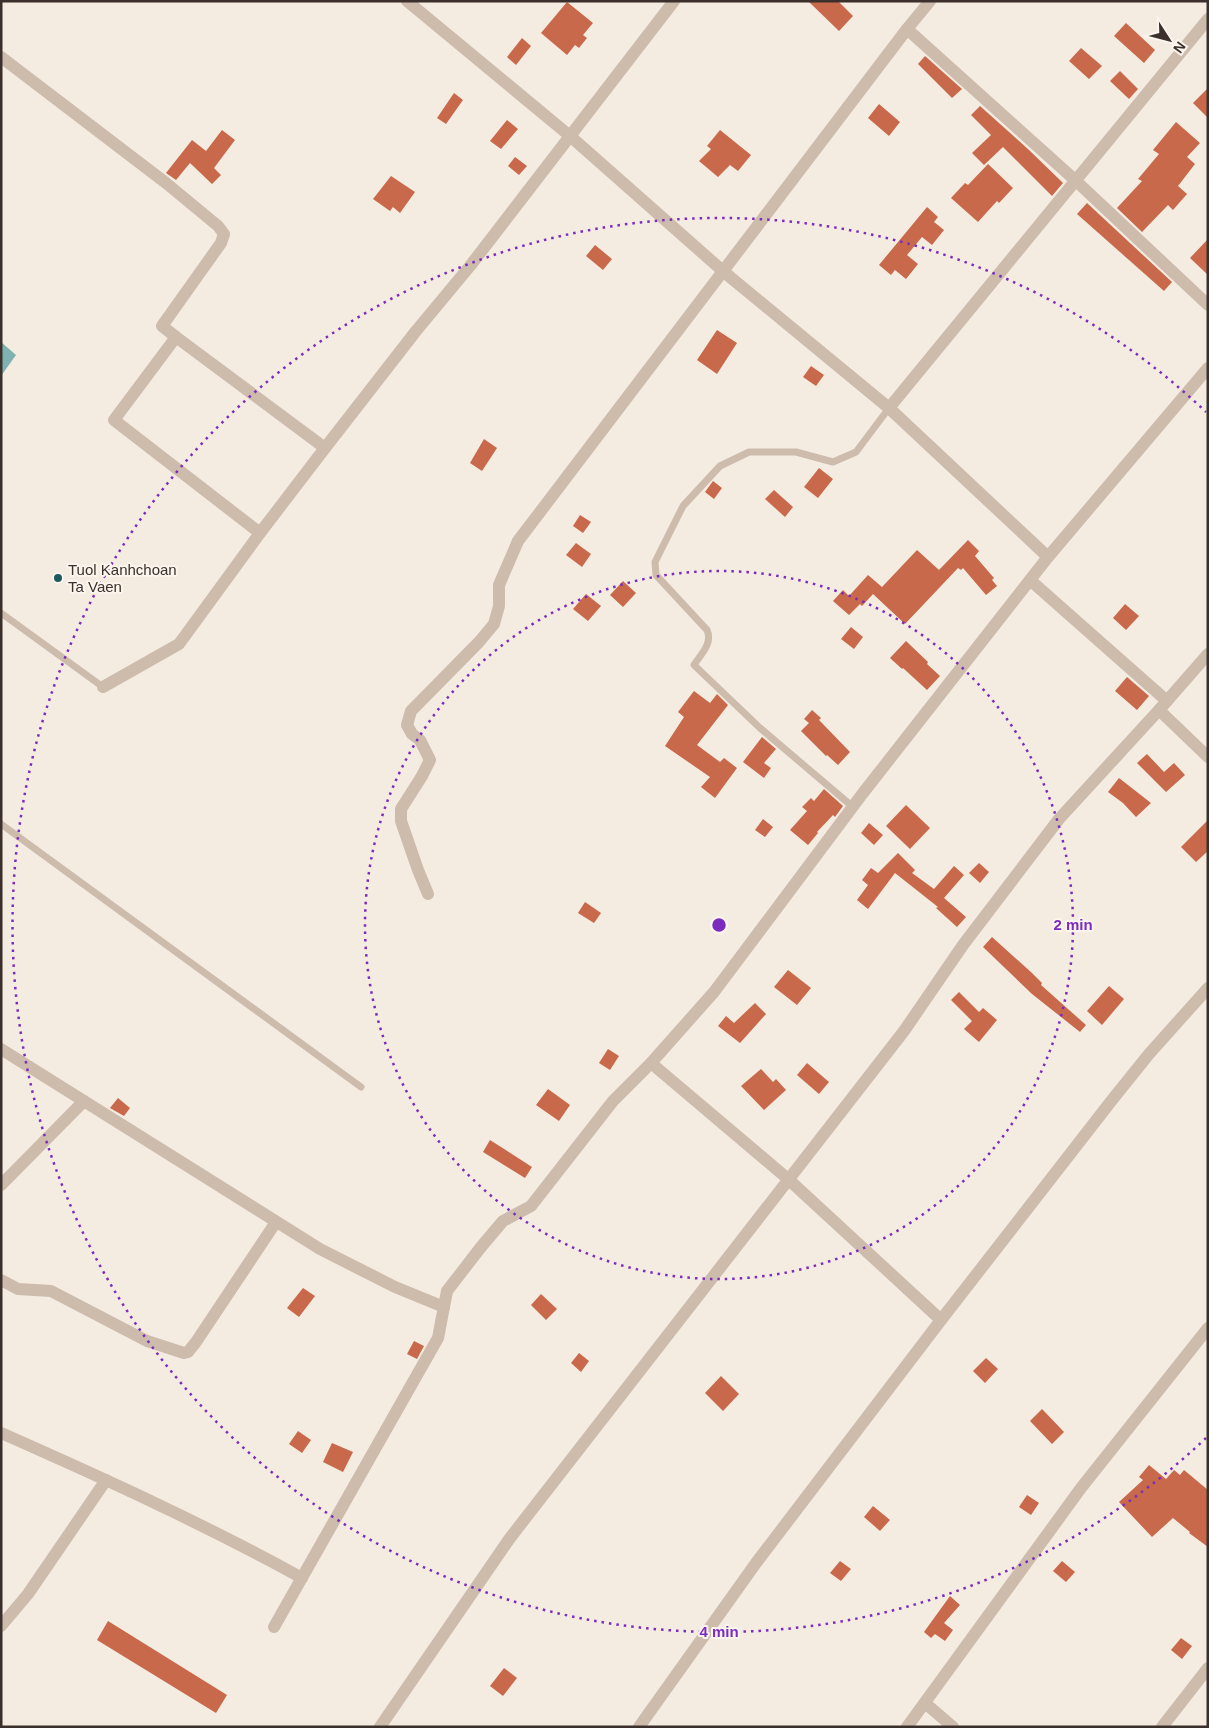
<svg xmlns="http://www.w3.org/2000/svg" width="1209" height="1728" font-family="Arial,sans-serif">
<rect width="100%" height="100%" fill="#f4ebe1"/>
<polygon fill="#7fb0b2" points="1,342 16,355 1,376"/>
<g fill="#c8694b">
<polygon points="808,1 838,1 853,16 839,31"/>
<polygon points="567,2 593,23 583,35 587,38 579,48 575,45 567,55 541,33"/>
<polygon points="1126,23 1155,50 1144,63 1114,36"/>
<polygon points="522,38 531,46 516,65 507,57"/>
<polygon points="1081,48 1102,66 1089,79 1069,61"/>
<polygon points="925,56 962,89 952,98 918,64"/>
<polygon points="1120,71 1138,89 1129,99 1110,81"/>
<polygon points="1208,88 1208,118 1193,103"/>
<polygon points="454,93 463,100 446,124 437,118"/>
<polygon points="879,104 900,122 889,136 868,118"/>
<polygon points="980,106 1029,150 1063,183 1052,196 1003,147 984,165 972,153 991,135 971,115"/>
<polygon points="507,120 518,129 501,149 490,141"/>
<polygon points="1176,122 1200,143 1187,157 1195,164 1178,186 1187,194 1173,210 1168,205 1142,232 1117,208 1142,181 1138,179 1159,154 1153,150"/>
<polygon points="222,130 235,140 214,168 221,175 212,184 190,163 176,180 166,173 192,140 206,151"/>
<polygon points="720,130 751,155 738,171 730,165 718,177 699,161 711,149 707,146"/>
<polygon points="515,157 527,166 519,175 508,166"/>
<polygon points="988,164 1013,188 999,203 997,201 978,222 951,198 965,183 968,185"/>
<polygon points="391,176 415,192 400,213 393,207 390,211 373,199"/>
<polygon points="1087,203 1172,282 1164,291 1077,214"/>
<polygon points="927,207 938,217 934,222 944,230 932,245 922,237 907,255 918,264 906,279 895,270 891,275 879,265"/>
<polygon points="1208,239 1208,275 1190,258"/>
<polygon points="595,245 612,259 603,270 586,256"/>
<polygon points="717,330 737,343 717,374 697,360"/>
<polygon points="811,366 824,375 816,386 803,377"/>
<polygon points="484,439 497,448 482,471 470,463"/>
<polygon points="819,468 833,479 818,498 804,487"/>
<polygon points="713,481 722,488 714,499 705,492"/>
<polygon points="774,490 793,507 785,517 765,499"/>
<polygon points="580,515 591,522 583,533 573,526"/>
<polygon points="968,540 979,551 975,556 994,578 992,580 997,586 986,595 963,568 961,570 958,568 905,624 873,594 862,606 860,604 849,615 833,601 843,590 849,596 868,575 882,587 917,550 939,570"/>
<polygon points="576,543 591,554 582,567 566,555"/>
<polygon points="623,581 636,593 623,607 610,595"/>
<polygon points="586,594 601,606 588,621 573,609"/>
<polygon points="1125,604 1139,616 1126,630 1113,618"/>
<polygon points="851,627 863,637 854,649 841,639"/>
<polygon points="906,641 928,662 927,664 940,676 927,690 903,668 902,669 890,658"/>
<polygon points="1127,677 1149,696 1137,710 1115,691"/>
<polygon points="694,691 710,703 717,694 728,705 697,745 720,762 724,758 737,768 715,798 701,787 710,777 665,746 684,717 678,712"/>
<polygon points="812,710 821,718 819,720 850,752 838,765 827,755 826,756 801,731 809,723 804,719"/>
<polygon points="762,737 776,749 764,763 771,768 764,778 743,762"/>
<polygon points="1147,754 1164,772 1174,763 1185,775 1166,792 1137,763"/>
<polygon points="1119,778 1151,803 1136,817 1123,803 1108,792"/>
<polygon points="824,789 843,806 835,817 833,815 817,832 818,833 808,845 790,830 807,811 802,807 811,798 814,801"/>
<polygon points="906,805 930,828 910,849 886,826"/>
<polygon points="763,819 773,827 765,837 755,830"/>
<polygon points="1208,820 1208,851 1196,862 1181,847"/>
<polygon points="869,823 883,835 874,845 861,833"/>
<polygon points="898,853 915,870 912,873 934,889 954,866 964,875 944,898 966,917 957,927 936,908 938,907 895,873 868,909 857,900 868,885 862,880 871,868 878,873"/>
<polygon points="979,863 989,872 980,883 969,873"/>
<polygon points="585,902 601,913 594,923 578,913"/>
<polygon points="992,937 1032,973 1042,983 1041,985 1086,1025 1080,1032 1032,994 983,947"/>
<polygon points="788,970 811,988 797,1005 774,987"/>
<polygon points="1109,986 1124,999 1102,1025 1087,1011"/>
<polygon points="959,992 979,1012 983,1008 997,1020 979,1042 964,1029 972,1021 951,1000"/>
<polygon points="755,1003 766,1014 740,1043 718,1026 726,1016 734,1023"/>
<polygon points="608,1049 619,1056 610,1070 599,1063"/>
<polygon points="807,1063 829,1082 819,1094 797,1075"/>
<polygon points="761,1069 773,1082 776,1079 786,1090 764,1110 741,1086"/>
<polygon points="548,1089 570,1105 559,1121 536,1105"/>
<polygon points="118,1098 130,1108 124,1116 110,1108"/>
<polygon points="490,1140 532,1167 525,1178 483,1152"/>
<polygon points="303,1288 315,1296 299,1317 287,1308"/>
<polygon points="541,1294 557,1309 546,1320 531,1305"/>
<polygon points="414,1341 424,1346 417,1359 407,1354"/>
<polygon points="579,1353 589,1361 581,1372 571,1363"/>
<polygon points="986,1358 998,1369 985,1383 973,1371"/>
<polygon points="721,1376 739,1394 723,1411 705,1393"/>
<polygon points="1042,1409 1064,1432 1052,1444 1030,1421"/>
<polygon points="298,1431 311,1440 302,1453 289,1444"/>
<polygon points="332,1443 353,1452 343,1472 323,1462"/>
<polygon points="1149,1465 1166,1479 1174,1470 1180,1475 1184,1470 1208,1490 1208,1547 1189,1533 1190,1532 1173,1518 1152,1537 1119,1502 1143,1480 1139,1477"/>
<polygon points="1027,1495 1039,1503 1031,1515 1019,1507"/>
<polygon points="873,1506 890,1520 880,1531 864,1517"/>
<polygon points="840,1561 851,1569 841,1581 830,1573"/>
<polygon points="1062,1561 1075,1572 1066,1582 1053,1571"/>
<polygon points="950,1596 960,1605 944,1623 953,1630 945,1641 935,1634 931,1638 924,1632"/>
<polygon points="108,1621 227,1695 216,1713 97,1640"/>
<polygon points="1181,1638 1192,1646 1182,1659 1171,1650"/>
<polygon points="504,1668 517,1678 503,1696 490,1686"/>
</g>
<g fill="none" stroke-linecap="round" stroke-linejoin="round">
<g stroke="#cdbbac" stroke-width="7">
<polyline points="1,613 103,687"/>
<path d="M853,807L760,728L694,665C701,654 713,643 707,630L656,575L655,562L683,506L720,466L749,452H796L833,462L856,452L889,408"/>
<polyline points="1,824 361,1087"/>
</g>
<g stroke="#cdbbac" stroke-width="12">
<polyline points="407,1 570,136 724,272 889,408 1048,557"/>
<polyline points="907,29 1075,180 1208,305"/>
<polyline points="1,57 166,183 218,226 224,234 221,243 162,326 176,337 114,420 260,533"/>
<polyline points="176,337 325,448"/>
<polyline points="889,408 1208,19"/>
<polyline points="1030,580 1167,701"/>
<polyline points="103,687 179,644 260,533 325,448 416,331 470,266 674,1"/>
<polyline points="1159,710 1208,757"/>
<polyline points="428,894 418,870 401,821 401,809 422,776 430,760 420,740 412,734 407,725 411,711 479,642 494,624 499,606 499,585 518,541 907,29 930,1"/>
<polyline points="1,1049 320,1249 395,1287 444,1307"/>
<polyline points="651,1063 788,1179 941,1320"/>
<polyline points="1,1185 84,1101"/>
<polyline points="1,1280 18,1289 51,1291 147,1341 184,1353 188,1352 196,1342 276,1222"/>
<path d="M1,1433C103,1478 204,1524 302,1578"/>
<polyline points="1,1626 28,1594 106,1480"/>
<polyline points="274,1627 438,1338 447,1291 481,1247 503,1221 531,1206 613,1101 651,1063 714,992 863,793 1048,557 1208,368"/>
<polyline points="925,1703 953,1727"/>
<polyline points="380,1727 510,1538 904,1031 963,945 1059,819 1159,710 1208,654"/>
<polyline points="639,1727 756,1563 941,1320 1112,1100 1149,1054 1208,988"/>
<polyline points="907,1727 1081,1488 1208,1328"/>
<polyline points="1162,1727 1208,1668"/>
</g>
</g>
<g fill="none" stroke="#7b2cbf" stroke-width="2.5" stroke-dasharray="2.5 5">
<circle cx="719" cy="925" r="354"/>
<path d="M1206 1438A707 707 0 1 1 1206 412"/>
</g>
<circle fill="#1f5a5e" stroke="#fbf5ee" stroke-width="2" cx="58" cy="578" r="5"/>
<g text-anchor="middle" dominant-baseline="central" stroke-width="4" stroke-linejoin="round" paint-order="stroke">
<g font-size="15" fill="#3b302b" stroke="#fbf5ee" text-anchor="start">
<text x="68" y="569">Tuol Kanhchoan<tspan x="68" dy="17">Ta Vaen</tspan></text>
</g>
</g>
<circle cx="719" cy="925" r="8" fill="#7b2cbf" stroke="#fbf5ee" stroke-width="2.5"/>
<g font-size="15" text-anchor="middle" font-weight="bold" fill="#7b2cbf" stroke="#fbf5ee" stroke-width="4" stroke-linejoin="round" paint-order="stroke">
<text x="1073" y="930">2 min</text>
<text x="719" y="1637">4 min</text>
</g>
<rect width="1209" height="1728" fill="none" stroke="#3b302b" stroke-width="5"/>
<g transform="translate(1169 40) rotate(126)" stroke="#fbf5ee" stroke-width="4" paint-order="stroke">
<path d="M0-4L9 19L0 12L-9 19Z" fill="#3b302b"/>
<text y="-8" font-size="14" font-weight="bold" text-anchor="middle" fill="#3b302b">N</text>
</g>
</svg>
